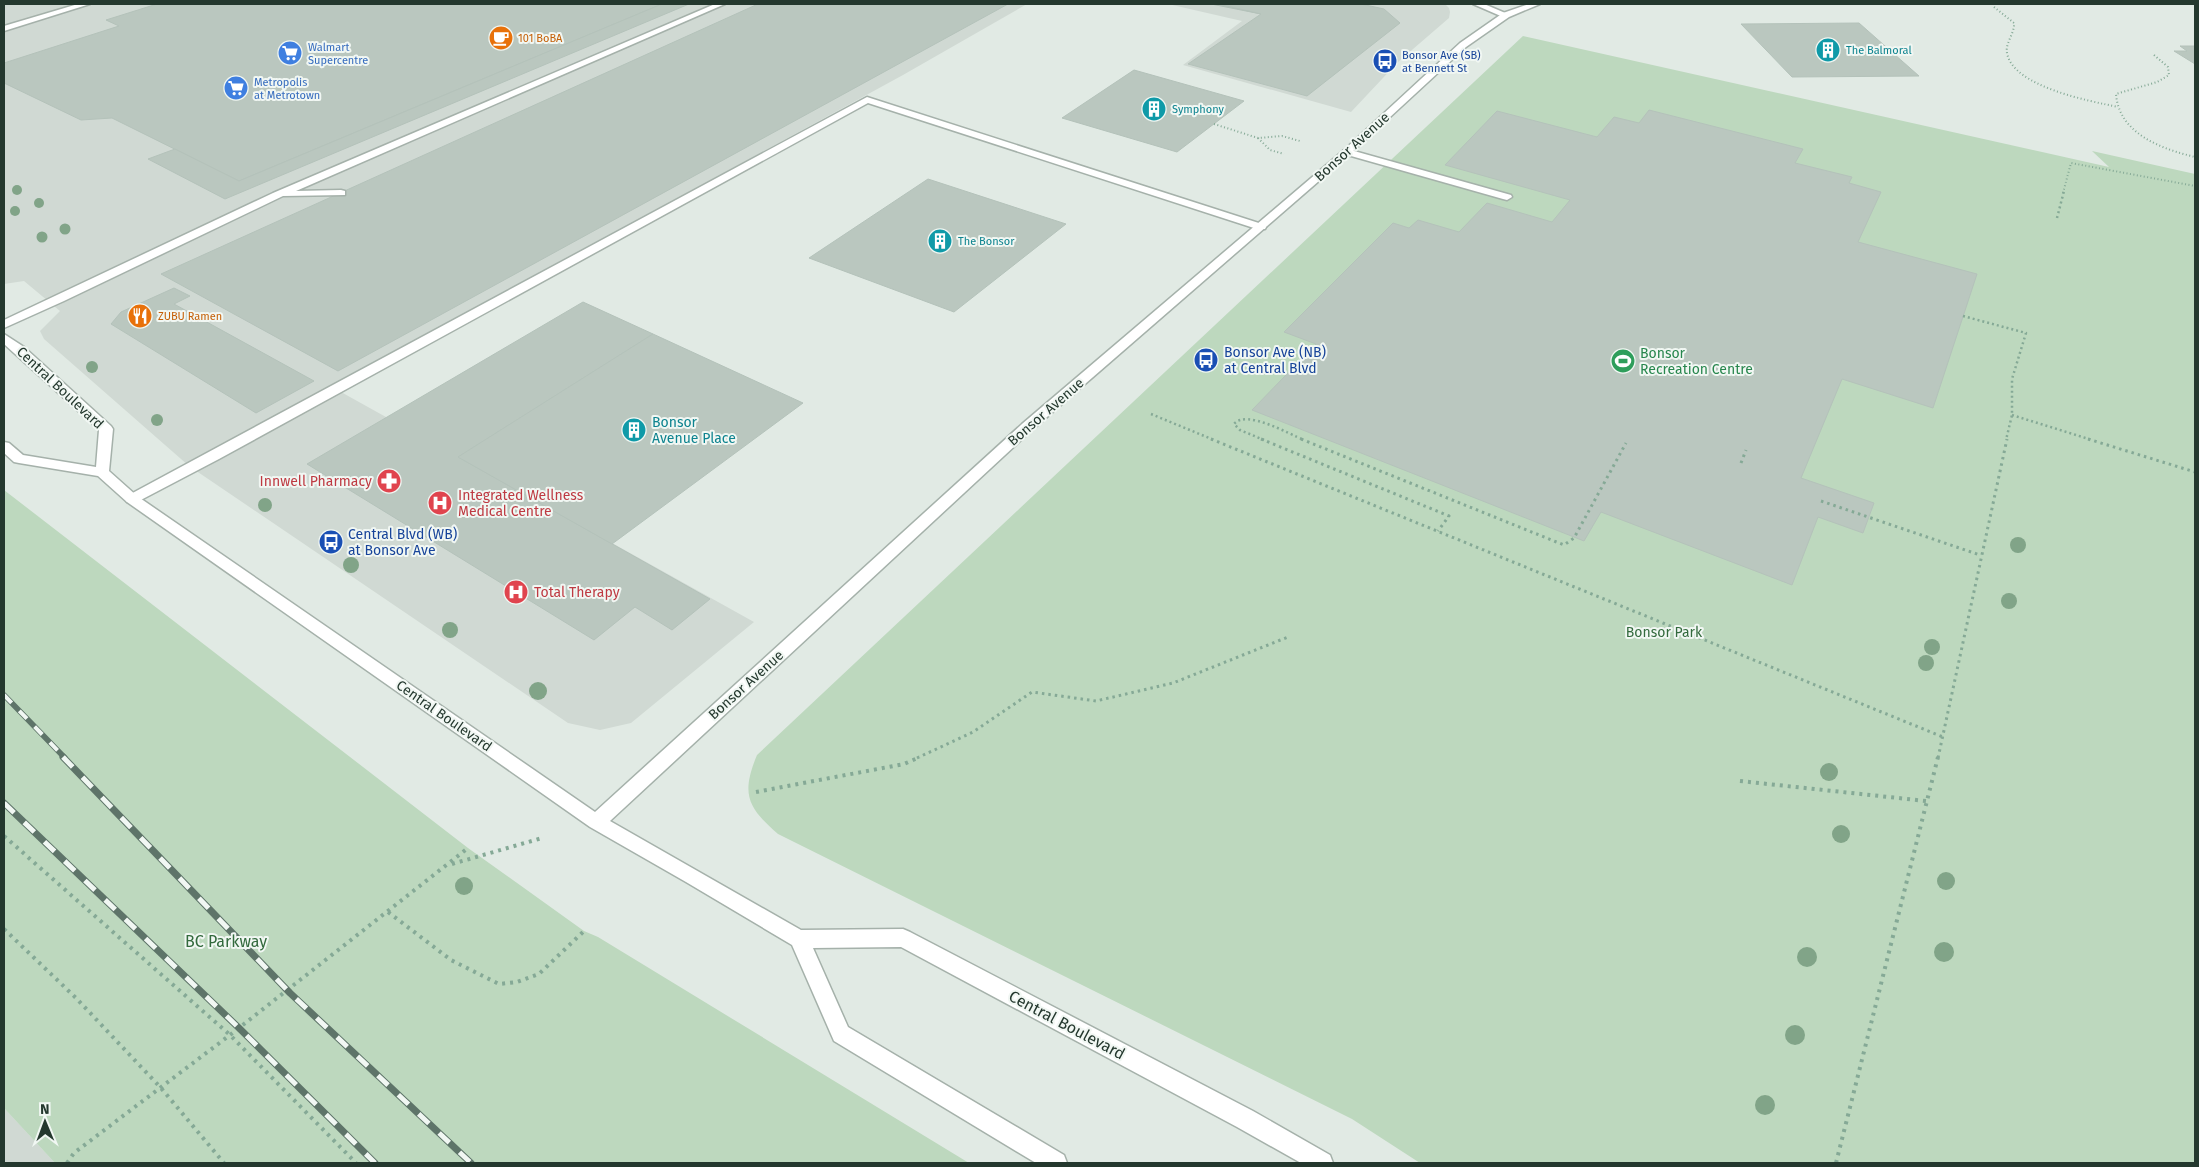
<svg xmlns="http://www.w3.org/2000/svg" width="2199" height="1167" font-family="'Fira Sans',sans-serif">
<rect width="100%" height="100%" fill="#e1eae4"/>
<g fill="#d0d9d3">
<polygon points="4,4 1027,4 903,75 332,387 754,622 631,723 600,730 568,723 189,466 44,339 40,331 60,311 24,281 4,284"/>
<polygon points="1168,4 1445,4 1449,8 1450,12 1449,18 1398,62 1351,112 1183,65 1242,21"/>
<polygon points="4,1108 55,1163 4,1163"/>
</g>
<g fill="#bdd8be">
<path d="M1523,36L2109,167L2092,151L2195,174V1163H1420L1352,1119L778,834C747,807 741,794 757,755Z"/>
<polygon points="4,490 468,848 584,931 598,937 969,1163 55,1163 4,1108"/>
</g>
<g fill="#bac7bf" stroke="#b4c2ba">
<polygon points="157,4 662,4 239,181 112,118 81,120 4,83 4,63 119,26 106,20"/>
<polygon points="662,4 689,4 225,199 148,159 175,149 239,181"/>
<polygon points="758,4 1008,4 338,371 161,274"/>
<polygon points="1211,4 1280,4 1261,14"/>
<polygon points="1218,4 1361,4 1384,9 1400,23 1307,96 1188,64 1261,14"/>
<polygon points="1859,23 1919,76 1792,77 1741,24"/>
<polygon points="2180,46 2195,46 2195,64 2174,51 2187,51"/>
<polygon points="1134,70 1244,101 1177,152 1062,118"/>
<polygon points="1649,110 1803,149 1795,163 1852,177 1849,183 1881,192 1858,242 1977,274 1933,408 1842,379 1801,478 1874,503 1863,533 1818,517 1792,585 1601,512 1584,541 1252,410 1316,344 1284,332 1393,223 1409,228 1418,220 1459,232 1487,203 1552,222 1570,200 1445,165 1497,111 1597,137 1614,117 1639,123"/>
<polygon points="928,179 1066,224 954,312 809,258"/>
<polygon points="174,288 190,296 174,304 314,381 256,413 111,324 121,312"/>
<polygon points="583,302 653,334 458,457 710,599 672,630 635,607 594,640 307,464"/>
<polygon points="653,334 803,403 612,544 458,457"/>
</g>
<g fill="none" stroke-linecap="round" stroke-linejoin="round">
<defs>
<g id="service">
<polygon points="78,4 90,4 4,31 4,26"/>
<polygon points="715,4 725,4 296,191 341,190 345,191 345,195 283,196 64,301 4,328 4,320 273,193"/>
<polygon points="1473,4 1484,4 1510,15 1503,17"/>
<polygon points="867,97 1265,225 1266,227 1265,229 1257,229 868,103 219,459 137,502 127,502 125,499 127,496"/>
<polygon points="1347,149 1511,195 1512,197 1507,200 1503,199 1344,154 1342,152"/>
</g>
<polygon id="tertiary" points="1529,4 1540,4 1509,17 1466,47 1350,154 1032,430 610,821 801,930 903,929 910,932 1253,1111 1330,1155 1333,1163 1301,1163 1237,1127 901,947 813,948 848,1027 1064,1155 1067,1163 1036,1163 834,1041 792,945 686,882 590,827 127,502 98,476 19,463 14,462 4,453 4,442 9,443 23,455 96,467 99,430 4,344 4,334 24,347 111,426 113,429 109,471 137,496 595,812 1022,424 1344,150 1460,43 1503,13"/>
</defs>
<use href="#service" stroke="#a5b1aa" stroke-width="3"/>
<use href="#tertiary" stroke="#a5b1aa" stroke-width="3"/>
<g stroke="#85a996" stroke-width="2" stroke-dasharray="1 2.5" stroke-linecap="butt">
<path d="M1994,7L2014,23C2015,33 2005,43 2007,53C2013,87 2090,101 2118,107"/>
<path d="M2154,55L2168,67L2169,75L2157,82L2116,94C2119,134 2162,149 2195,157"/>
<polyline points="1214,124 1258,138 1282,136 1300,141"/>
<polyline points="1258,138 1270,150 1284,154"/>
<polyline points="2063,193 2071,163 2195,186"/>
</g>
<g stroke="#85a996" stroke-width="2.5" stroke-dasharray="2 3" stroke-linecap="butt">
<polyline points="2057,218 2064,191"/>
<polyline points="1963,316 2026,333 2012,379 2012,415 2006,440"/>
<polyline points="1151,414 1214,440"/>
<polyline points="2012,415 2092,440"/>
<path d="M1264,440L1240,430L1234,424C1246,409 1289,434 1304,440"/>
</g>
<g stroke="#85a996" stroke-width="3" stroke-dasharray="2.5 4" stroke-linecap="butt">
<polyline points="1211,439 1943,737"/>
<polyline points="1261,439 1449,516 1438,531"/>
<polyline points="1301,439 1564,545 1574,538 1626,443"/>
<polyline points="2088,439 2195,472"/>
<polyline points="1741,463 1746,450"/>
<polyline points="1821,501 1980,555"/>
<polyline points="917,758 973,732 1032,692 1096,701 1173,683 1288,637"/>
<polyline points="1938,758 2007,439"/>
</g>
<g stroke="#85a996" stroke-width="4" stroke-dasharray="3 5" stroke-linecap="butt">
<polyline points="1740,781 1926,801"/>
<polyline points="756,792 904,764 920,757"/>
<polyline points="4,836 230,1035 356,1163"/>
<polyline points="452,864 542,838"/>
<polyline points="388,912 451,960 499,984 517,982 539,974 584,931"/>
<polyline points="4,929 76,998 161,1088 224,1163"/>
<polyline points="67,1163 74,1153 230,1035 468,848"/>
<polyline points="1836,1163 1938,757"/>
</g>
<use href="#service" fill="#fff" fill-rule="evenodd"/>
<use href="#tertiary" fill="#fff" fill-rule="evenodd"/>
<defs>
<polyline id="rail-far1" points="4,695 65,758"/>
<g id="rail">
<polyline points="63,757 290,993 471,1163"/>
<polyline points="4,803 239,1028 375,1163"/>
</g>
</defs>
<use href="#rail-far1" stroke="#5e7469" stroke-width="5.5"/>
<use href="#rail" stroke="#5e7469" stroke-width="7"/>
<use href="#rail-far1" stroke="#f1f7f3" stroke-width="4" stroke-dasharray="11" stroke-linecap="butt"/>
<use href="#rail" stroke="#f1f7f3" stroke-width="5" stroke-dasharray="14" stroke-linecap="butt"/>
</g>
<g fill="#81a488">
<circle cx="17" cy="190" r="5"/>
<circle cx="39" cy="203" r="5"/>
<circle cx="15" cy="211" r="5"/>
<circle cx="65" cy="229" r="5.5"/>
<circle cx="42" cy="237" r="5.5"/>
<circle cx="92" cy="367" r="6"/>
<circle cx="157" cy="420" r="6"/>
<circle cx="265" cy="505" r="7"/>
<circle cx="2018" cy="545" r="8"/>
<circle cx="351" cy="565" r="8"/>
<circle cx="2009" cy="601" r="8"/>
<circle cx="450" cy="630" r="8"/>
<circle cx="1932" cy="647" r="8"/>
<circle cx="1926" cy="663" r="8"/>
<circle cx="538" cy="691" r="9"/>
<circle cx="1829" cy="772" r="9"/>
<circle cx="1841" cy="834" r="9"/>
<circle cx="1946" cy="881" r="9"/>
<circle cx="464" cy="886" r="9"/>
<circle cx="1944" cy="952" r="10"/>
<circle cx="1807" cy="957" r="10"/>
<circle cx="1795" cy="1035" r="10"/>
<circle cx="1765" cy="1105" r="10"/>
</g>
<defs>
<symbol id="cafe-disc" viewBox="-11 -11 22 22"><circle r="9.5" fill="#e8710a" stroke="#f1f7f3"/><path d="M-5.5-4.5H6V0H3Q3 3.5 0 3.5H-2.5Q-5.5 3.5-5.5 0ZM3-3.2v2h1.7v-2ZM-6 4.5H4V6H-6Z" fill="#fff"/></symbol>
<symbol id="building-disc" viewBox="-11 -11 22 22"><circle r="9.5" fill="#0f9aa8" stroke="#f1f7f3"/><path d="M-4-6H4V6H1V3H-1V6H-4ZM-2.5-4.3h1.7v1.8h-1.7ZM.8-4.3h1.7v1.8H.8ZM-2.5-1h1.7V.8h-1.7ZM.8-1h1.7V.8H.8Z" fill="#fff"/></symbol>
<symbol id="supermarket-disc" viewBox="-11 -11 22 22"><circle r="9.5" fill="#3f7fe0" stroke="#f1f7f3"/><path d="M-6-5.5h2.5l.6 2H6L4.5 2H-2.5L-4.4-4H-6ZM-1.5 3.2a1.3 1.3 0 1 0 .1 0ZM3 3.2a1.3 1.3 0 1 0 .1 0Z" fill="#fff"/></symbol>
<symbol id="bus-disc" viewBox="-11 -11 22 22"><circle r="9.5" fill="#1a4fb4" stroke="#f1f7f3"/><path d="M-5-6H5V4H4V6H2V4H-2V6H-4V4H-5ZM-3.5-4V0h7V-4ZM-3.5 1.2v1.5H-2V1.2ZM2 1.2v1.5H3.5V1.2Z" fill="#fff"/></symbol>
<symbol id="restaurant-disc" viewBox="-11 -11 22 22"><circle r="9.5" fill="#e8710a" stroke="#f1f7f3"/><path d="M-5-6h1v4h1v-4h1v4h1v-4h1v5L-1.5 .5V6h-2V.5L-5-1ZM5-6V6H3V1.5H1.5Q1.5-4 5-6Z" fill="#fff"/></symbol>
<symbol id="stadium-disc" viewBox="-11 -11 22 22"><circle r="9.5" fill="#2e9e5b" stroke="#f1f7f3"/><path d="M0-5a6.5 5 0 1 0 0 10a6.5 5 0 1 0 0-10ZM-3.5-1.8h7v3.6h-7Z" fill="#fff"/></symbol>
<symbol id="pharmacy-disc" viewBox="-11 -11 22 22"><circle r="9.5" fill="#e0444e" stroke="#f1f7f3"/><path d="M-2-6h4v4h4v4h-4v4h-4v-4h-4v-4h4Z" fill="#fff"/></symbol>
<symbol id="hospital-disc" viewBox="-11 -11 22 22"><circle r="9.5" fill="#e0444e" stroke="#f1f7f3"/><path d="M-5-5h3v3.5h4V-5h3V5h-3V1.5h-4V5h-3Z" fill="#fff"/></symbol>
</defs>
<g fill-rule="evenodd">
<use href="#cafe-disc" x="487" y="24" width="28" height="28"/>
<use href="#building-disc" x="1814" y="36" width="28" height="28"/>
<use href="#supermarket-disc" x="276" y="39" width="28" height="28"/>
<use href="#bus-disc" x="1371" y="47" width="28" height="28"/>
<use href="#supermarket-disc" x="222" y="74" width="28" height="28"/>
<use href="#building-disc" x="1140" y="95" width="28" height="28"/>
<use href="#building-disc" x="926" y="227" width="28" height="28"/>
<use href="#restaurant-disc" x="126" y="302" width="28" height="28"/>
<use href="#bus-disc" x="1192" y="346" width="28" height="28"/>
<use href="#stadium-disc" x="1609" y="347" width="28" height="28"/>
<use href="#building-disc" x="620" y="416" width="28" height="28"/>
<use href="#pharmacy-disc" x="375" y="467" width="28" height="28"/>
<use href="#hospital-disc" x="426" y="489" width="28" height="28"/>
<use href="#bus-disc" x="317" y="528" width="28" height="28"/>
<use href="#hospital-disc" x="502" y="578" width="28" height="28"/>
</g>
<g text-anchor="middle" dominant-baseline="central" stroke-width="4" stroke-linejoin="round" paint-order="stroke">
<g font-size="11" fill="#c56008" stroke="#f1f7f3" text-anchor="start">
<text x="518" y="38">101 BoBA</text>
<text x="158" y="316">ZUBU Ramen</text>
</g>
<g font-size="11" fill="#366cbe" stroke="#f1f7f3" text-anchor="start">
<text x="308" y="47">Walmart<tspan x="308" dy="13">Supercentre</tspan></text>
<text x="254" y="82">Metropolis<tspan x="254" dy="13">at Metrotown</tspan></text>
</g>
<g font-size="11" fill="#0d838f" stroke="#f1f7f3" text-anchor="start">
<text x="1846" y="50">The Balmoral</text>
<text x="1172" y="109">Symphony</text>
<text x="958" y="241">The Bonsor</text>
</g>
<g font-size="11" fill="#164399" stroke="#f1f7f3" text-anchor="start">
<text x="1402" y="55">Bonsor Ave (SB)<tspan x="1402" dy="13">at Bennett St</tspan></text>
</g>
<g font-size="14" fill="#24382e" stroke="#f1f7f3">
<text transform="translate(1352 147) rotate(-42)">Bonsor Avenue</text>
<text transform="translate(60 388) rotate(43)">Central Boulevard</text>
<text transform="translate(1046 412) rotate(-41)">Bonsor Avenue</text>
<text transform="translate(746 685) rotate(-42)">Bonsor Avenue</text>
<text transform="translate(444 716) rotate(35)">Central Boulevard</text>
</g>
<g font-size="14" fill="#164399" stroke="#f1f7f3" text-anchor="start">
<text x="1224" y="352">Bonsor Ave (NB)<tspan x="1224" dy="16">at Central Blvd</tspan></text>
<text x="348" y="534">Central Blvd (WB)<tspan x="348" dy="16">at Bonsor Ave</tspan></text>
</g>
<g font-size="14" fill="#27864d" stroke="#f1f7f3" text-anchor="start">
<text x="1640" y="353">Bonsor<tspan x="1640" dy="16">Recreation Centre</tspan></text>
</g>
<g font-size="14" fill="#0d838f" stroke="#f1f7f3" text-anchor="start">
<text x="652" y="422">Bonsor<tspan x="652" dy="16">Avenue Place</tspan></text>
</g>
<g font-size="14" fill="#be3a42" stroke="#f1f7f3" text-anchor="start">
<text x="372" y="481" text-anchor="end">Innwell Pharmacy</text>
<text x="458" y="495">Integrated Wellness<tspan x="458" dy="16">Medical Centre</tspan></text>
<text x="534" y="592">Total Therapy</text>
</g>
<g font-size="14" fill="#336a3d" stroke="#f1f7f3">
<text x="1664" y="632">Bonsor Park</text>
</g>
<g font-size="16" fill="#336a3d" stroke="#f1f7f3">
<text x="226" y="941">BC Parkway</text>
</g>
<g font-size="16" fill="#24382e" stroke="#f1f7f3">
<text transform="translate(1067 1025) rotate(28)">Central Boulevard</text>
</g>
</g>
<rect width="2199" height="1167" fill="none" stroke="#24382e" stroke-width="10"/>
<g transform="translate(45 1122) rotate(359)" stroke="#f1f7f3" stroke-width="4" paint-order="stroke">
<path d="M0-4L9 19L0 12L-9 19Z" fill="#24382e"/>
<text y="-8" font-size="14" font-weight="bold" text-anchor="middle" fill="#24382e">N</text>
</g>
</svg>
